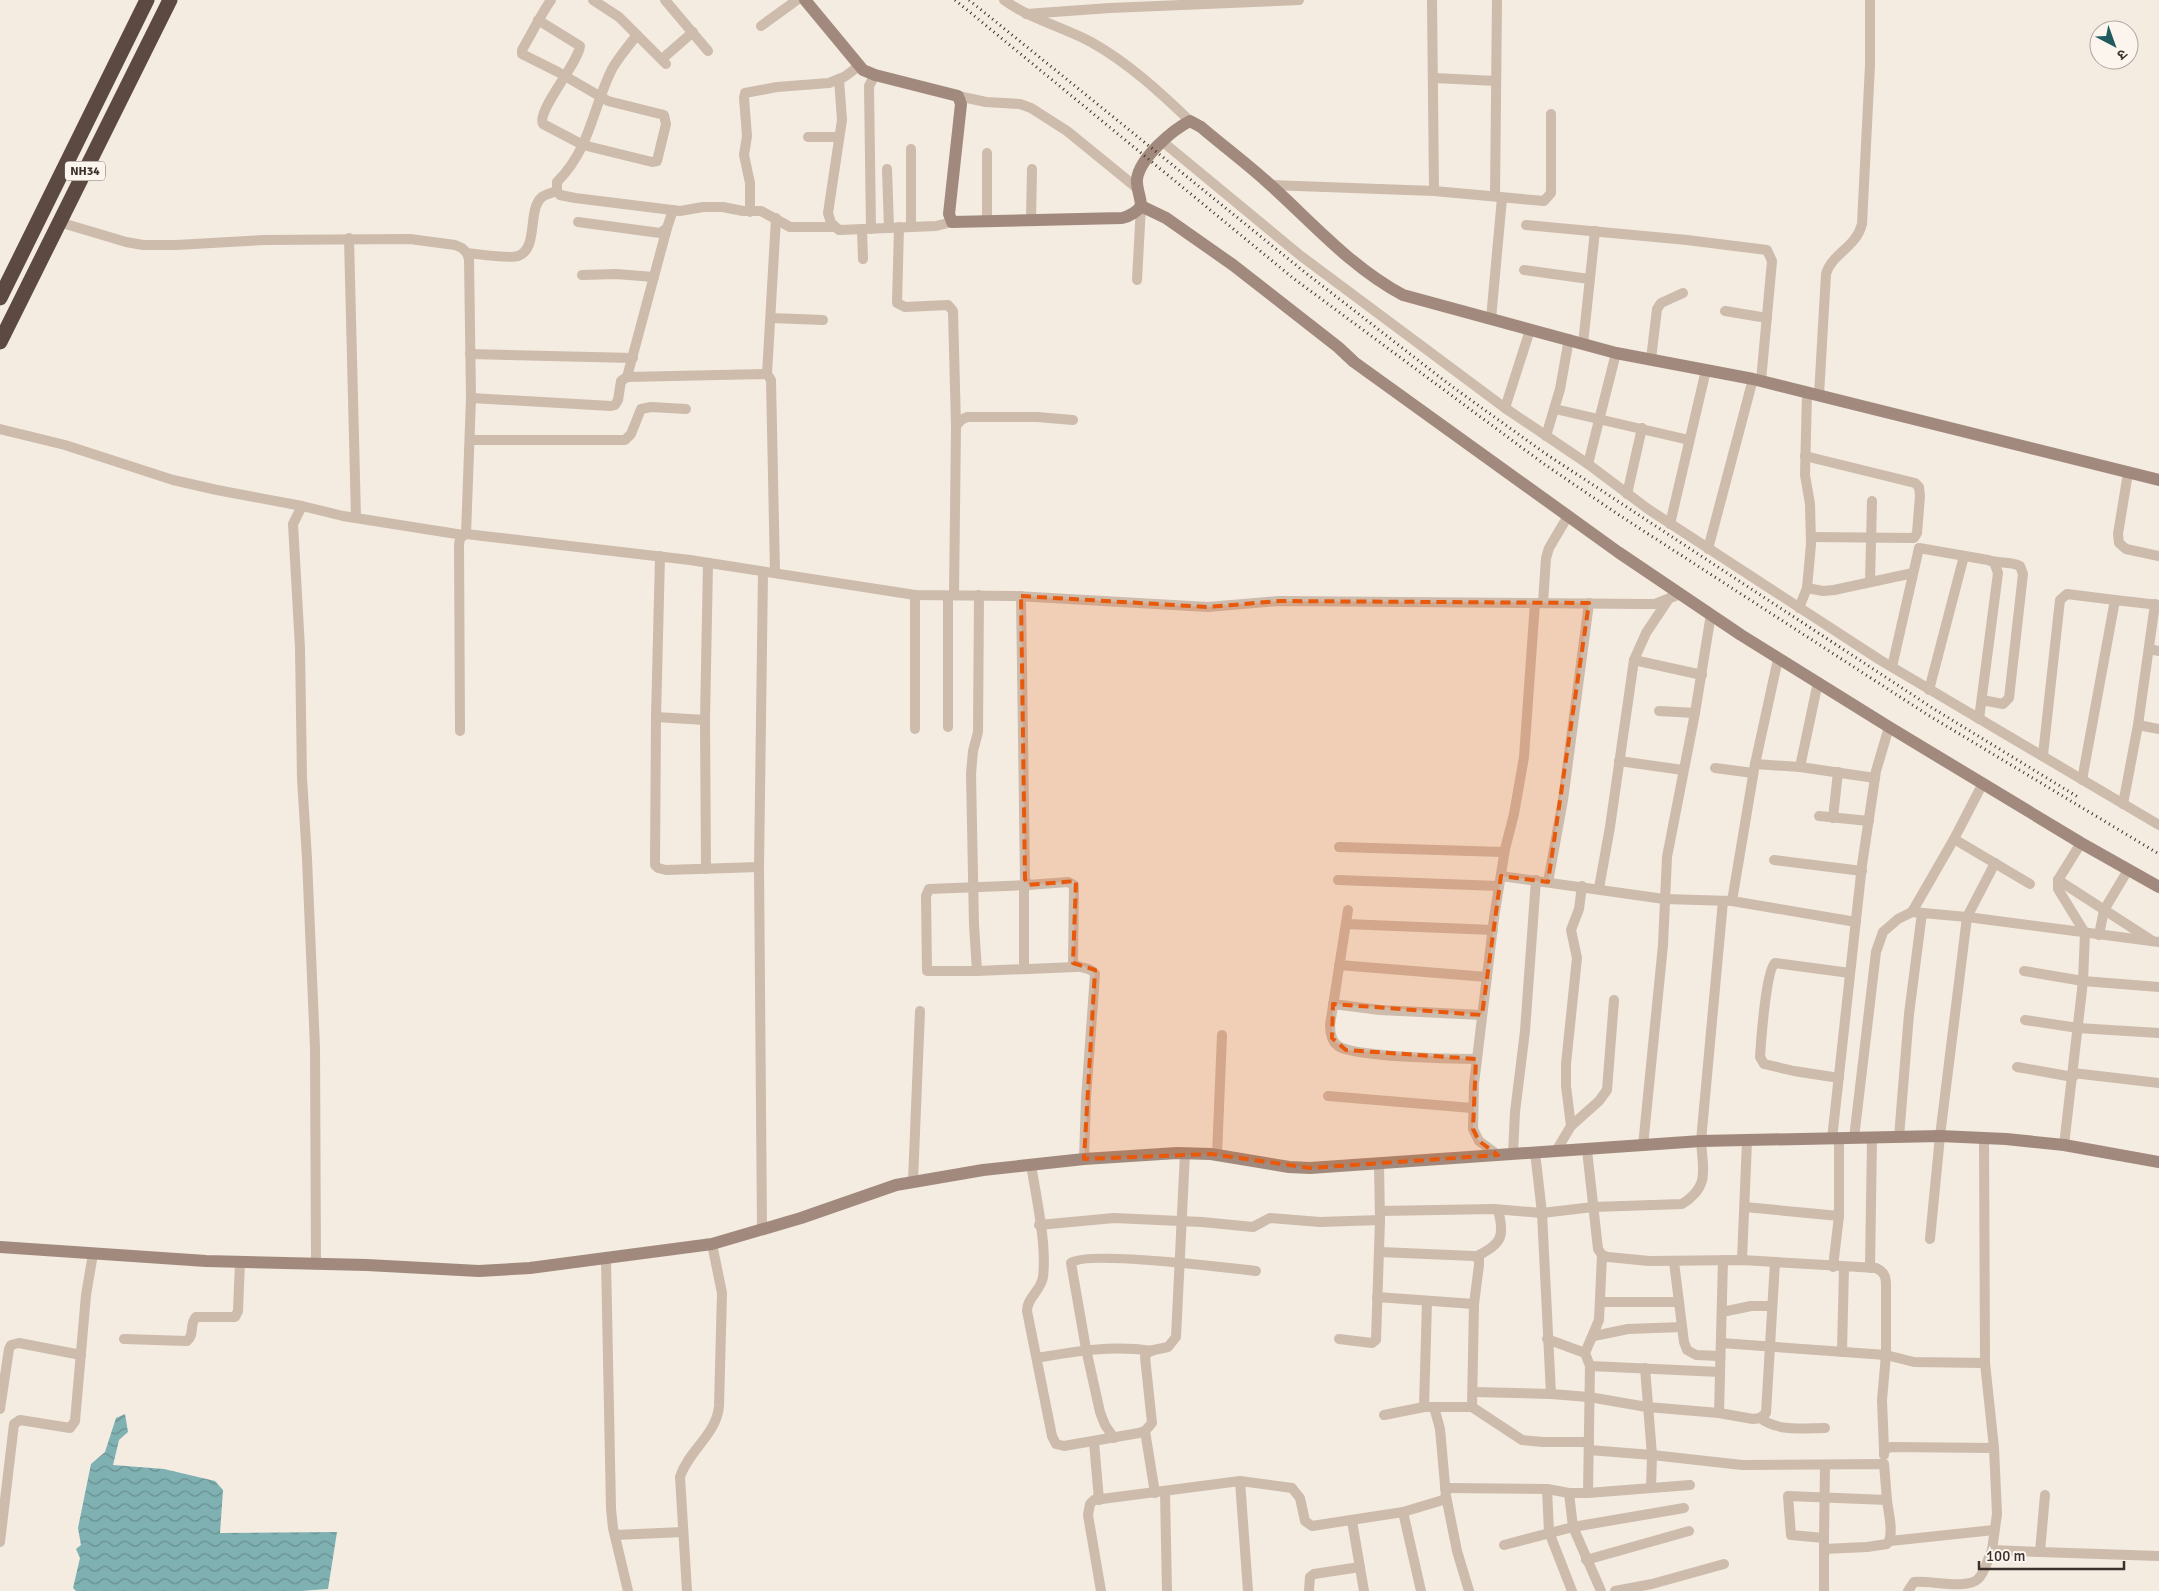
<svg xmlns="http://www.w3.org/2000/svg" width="2159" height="1591" font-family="Signika,'Noto Sans Devanagari',sans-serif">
<defs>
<pattern id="water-waves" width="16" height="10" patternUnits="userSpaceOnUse" patternTransform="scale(1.25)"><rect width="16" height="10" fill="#7fb0b2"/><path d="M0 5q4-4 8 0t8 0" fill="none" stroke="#699091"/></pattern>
</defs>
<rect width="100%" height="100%" fill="#f4ebe1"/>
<polygon fill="url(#water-waves)" points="125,1414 128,1432 119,1440 113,1465 164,1469 215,1481 223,1490 220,1533 337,1532 328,1589 300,1591 76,1591 73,1588 80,1558 76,1549 81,1545 78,1528 91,1464 105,1452 116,1418"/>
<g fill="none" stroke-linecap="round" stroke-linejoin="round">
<g stroke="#cdbbac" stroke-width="10">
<polyline points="593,0 619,17 666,64"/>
<polyline points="665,0 708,51"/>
<path d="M1004,0C1030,19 1063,27 1091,42C1127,62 1160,92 1190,121"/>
<polyline points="1432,0 1434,191"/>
<polyline points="1026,14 1110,8 1299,0"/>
<path d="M538,20L580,46C578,64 536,111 543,124L583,145L652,162L657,161L666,124L664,115L608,101L558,72L522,54V50C532,33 540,16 551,0"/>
<polyline points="761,26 797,0"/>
<path d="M637,35C628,46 619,57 612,69C592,109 591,148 557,182V191L560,195L575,198L680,211L703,207H723L743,211H761L790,227H834"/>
<polyline points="662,59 693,32"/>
<polyline points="1434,78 1496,81"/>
<polyline points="839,79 842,120 828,213 831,223 839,230 936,226 952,222"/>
<polyline points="958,96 986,102 1020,104 1031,108 1067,131 1137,188"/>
<polyline points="808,137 839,137"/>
<polyline points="1163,142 1301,256 1505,408 1588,464 1648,509 1880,660 2159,825"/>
<polyline points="911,149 911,227"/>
<polyline points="887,169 889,228"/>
<polyline points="1270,185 1434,191 1544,201 1551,193 1551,114"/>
<polyline points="1495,196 1497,0"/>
<polyline points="750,212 750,183 744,155 747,136 744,98 745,93 777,87 829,83 844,77 859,66"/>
<polyline points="1031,220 1032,169"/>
<polyline points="59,222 126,242 143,245 176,245 264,240 410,239 455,245 462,248 467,253 469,259 471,398 466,534"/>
<polyline points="578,222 660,233 667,228 673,210"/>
<polyline points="987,222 987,153"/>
<polyline points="1526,225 1687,240 1767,250 1772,261 1761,381"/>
<polyline points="899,227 897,303 905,307 948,305 953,311 956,426"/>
<polyline points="862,229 863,259"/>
<polyline points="871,229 869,86 875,75"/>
<polyline points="349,238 356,518"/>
<path d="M467,253C478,254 509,259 518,256C539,249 527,209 542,197C546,194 552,193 557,191"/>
<polyline points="1524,270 1589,279"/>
<polyline points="582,275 616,274 654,277"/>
<polyline points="1137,280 1141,206"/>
<polyline points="1725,311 1767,318"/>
<polyline points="771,318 823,320"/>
<polyline points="1491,319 1502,198"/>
<polyline points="1583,344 1595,231"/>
<polyline points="470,354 633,358"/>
<polyline points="1651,359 1657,309 1661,303 1683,293"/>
<polyline points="767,374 776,218"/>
<polyline points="627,377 667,228"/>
<path d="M1819,395L1826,274C1832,253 1856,248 1862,224L1870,65V0"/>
<polyline points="471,398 611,406 615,405 618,400 621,381 627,377 767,374 771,380 775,573"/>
<polyline points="1505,408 1530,330"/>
<polyline points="1555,409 1689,440"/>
<polyline points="0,429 65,445 173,480 217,490 302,506 343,516 463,535"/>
<polyline points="1546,436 1560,389 1569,339"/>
<polyline points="470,440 625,440 631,434 641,409 651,407 686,409"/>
<polyline points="1805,456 1915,483 1919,487 1920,496 1917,533 1914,538 1811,537"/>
<polyline points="1588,464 1616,353"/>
<polyline points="2128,473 2118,534 2119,543 2126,549 2159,556"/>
<polyline points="1627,494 1642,428"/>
<polyline points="302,506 293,524 300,648 302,778 307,859 315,1048 316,1263"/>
<polyline points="1670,524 1706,370"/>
<polyline points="1708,549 1753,379"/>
<polyline points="660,556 656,717 655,865 658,868 666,870 759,867"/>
<polyline points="1870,582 1872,501"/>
<polyline points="1807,588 1823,591 1834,590 1913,573"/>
<polyline points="954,595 956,426 961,420 967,417 1037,417 1073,420"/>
<path d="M1021,596L1025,879L1028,885L1068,882L1074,885L1073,963C1080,970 1090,966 1095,974L1086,1099L1084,1159"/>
<polyline points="1543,603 1546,558 1549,548 1568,516"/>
<polyline points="1799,608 1807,588 1811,544 1810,504 1805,475 1807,393"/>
<polyline points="2149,649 2159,651"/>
<polyline points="1634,660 1702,675"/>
<path d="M1892,667L1919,548L1988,560C1998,564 2010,561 2020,566L2023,574L2009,698L2003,704L1982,700"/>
<polyline points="1929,690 1964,556"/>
<polyline points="1659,711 1695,713"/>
<polyline points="656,717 705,720"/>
<polyline points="1979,719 1998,573 1994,562"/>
<polyline points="2138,725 2159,729"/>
<polyline points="948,727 948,596"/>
<polyline points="915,729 915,595"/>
<polyline points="460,731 459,545 460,538 466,534 690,560 915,595 1014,596 1208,607 1279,601 1643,604 1655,604 1680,594"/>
<polyline points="2043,755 2060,600 2067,594 2115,600"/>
<polyline points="1619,761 1683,770"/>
<polyline points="1755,764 1800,767 1875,778"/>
<polyline points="1800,767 1818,682"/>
<polyline points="1715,768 1753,773"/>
<polyline points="2082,780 2115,600 2159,605"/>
<polyline points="2123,804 2138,725 2155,604"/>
<polyline points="1819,816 1869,821"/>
<polyline points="1833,818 1838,772"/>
<polyline points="1954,839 2030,884"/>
<polyline points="1339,847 1504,852"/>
<polyline points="1774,860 1862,871"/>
<polyline points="706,869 705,720 708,563"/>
<polyline points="1501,876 1664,899 1732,901 1856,922"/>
<polyline points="1338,880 1499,886"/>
<polyline points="2058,880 2151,940"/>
<polyline points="1548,882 1563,800 1589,603"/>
<polyline points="1028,885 929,889 926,896 927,971 977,971 1076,967"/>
<polyline points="1024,886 1024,969"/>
<polyline points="1599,888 1610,827 1634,660 1646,633 1668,600"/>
<polyline points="1732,901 1755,764 1778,659"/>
<path d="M1348,910L1330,1025C1330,1033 1331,1041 1338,1046C1355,1057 1451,1059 1476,1059"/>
<polyline points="1912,912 1954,839 1983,783"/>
<polyline points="1346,924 1493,930"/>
<polyline points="2099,935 2104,910 2128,870"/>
<polyline points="1339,965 1487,977"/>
<polyline points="977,971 974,925 971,774 973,751 978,732 979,595"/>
<polyline points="2024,971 2083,981 2159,987"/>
<polyline points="1333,1004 1380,1010 1482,1015"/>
<polyline points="2025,1020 2078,1028 2159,1033"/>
<polyline points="2017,1067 2073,1077"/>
<polyline points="2073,1073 2159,1083"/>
<path d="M1839,1078L1794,1071L1764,1064L1760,1057C1761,1042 1766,970 1775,963L1850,973"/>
<polyline points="1328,1096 1472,1108"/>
<polyline points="1571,1126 1599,1101 1607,1090 1614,1000"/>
<polyline points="1899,1137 1909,1014 1922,913"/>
<polyline points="1854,1138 1876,952 1883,932 1898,919 1912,912 1967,917 2159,942"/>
<polyline points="1832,1139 1862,865 1876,771 1889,727"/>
<polyline points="1984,1139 1985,1363 1994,1448"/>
<polyline points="2064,1145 2083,981 2085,933 2058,889 2058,880 2081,843"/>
<polyline points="1643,1146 1663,945 1667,857 1695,713 1711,614"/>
<path d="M1587,1150L1598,1249L1602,1255L1608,1257L1649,1261L1742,1260L1876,1268C1884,1272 1886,1276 1886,1285V1355L1882,1400L1884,1450"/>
<polyline points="1556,1151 1571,1126 1566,1086 1566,1064 1577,958 1571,930 1579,909 1582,886"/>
<polyline points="1535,1152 1542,1213 1551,1394 1589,1397 1647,1407 1719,1413 1753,1419 1760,1418 1766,1413 1775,1262"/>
<polyline points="1513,1154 1515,1112 1525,1031 1536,880"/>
<polyline points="1217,1155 1222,1035"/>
<polyline points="1498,1155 1479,1141 1473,1129 1474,1084 1494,918 1505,849 1514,814 1524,757 1535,603"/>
<path d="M1031,1164C1036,1197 1047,1244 1043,1277C1041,1291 1027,1297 1027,1311L1052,1436L1056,1444L1064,1446L1139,1433L1145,1431L1152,1423L1145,1357L1149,1351L1168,1347L1176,1337L1185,1153"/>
<polyline points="913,1181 920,1011"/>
<polyline points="1745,1207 1839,1216"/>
<path d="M1380,1211L1494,1209L1542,1213L1593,1207L1682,1204C1710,1187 1703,1170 1701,1141L1723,901"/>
<polyline points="1039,1225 1114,1218 1202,1222 1253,1227 1270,1218 1320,1222 1380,1220"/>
<polyline points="762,1229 759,867 763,572"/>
<polyline points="1930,1239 1940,1136 1967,917 1995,863"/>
<polyline points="1380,1252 1474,1256 1479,1259 1479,1265 1474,1304 1472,1407 1424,1407 1384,1415"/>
<path d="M1477,1256C1502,1244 1505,1236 1498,1210"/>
<polyline points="606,1259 611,1509 613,1528 628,1591"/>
<polyline points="1742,1260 1747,1141"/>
<polyline points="1674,1262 1684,1342 1687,1350 1696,1355 1720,1356"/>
<polyline points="1833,1267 1839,1216 1839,1139"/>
<polyline points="1870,1268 1872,1138"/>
<polyline points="1377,1297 1474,1304"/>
<polyline points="1600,1302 1679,1302"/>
<polyline points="1722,1312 1751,1306 1771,1306"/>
<polyline points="1594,1336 1628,1329 1682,1327"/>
<path d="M124,1339L187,1341C195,1335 189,1324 196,1317H235L238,1311L240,1262"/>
<polyline points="1339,1339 1372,1343 1376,1340 1380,1220 1379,1165"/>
<polyline points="1547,1339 1585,1353"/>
<polyline points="1721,1343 1886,1355 1914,1362 1985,1363"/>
<polyline points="1842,1352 1844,1267"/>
<path d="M1037,1358C1076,1351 1113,1345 1152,1351"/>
<polyline points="1590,1366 1720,1372"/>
<polyline points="1645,1368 1652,1455 1651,1488"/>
<polyline points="1473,1392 1551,1394"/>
<polyline points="1424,1407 1427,1301"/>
<polyline points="1472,1407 1522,1440 1543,1442 1589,1442"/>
<polyline points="0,1409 9,1349 11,1345 19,1343 81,1355"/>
<polyline points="1719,1413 1723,1260"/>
<path d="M1760,1418C1779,1432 1802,1428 1825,1428"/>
<polyline points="1145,1431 1155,1493"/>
<path d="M1114,1438L1105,1425L1100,1412L1086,1349L1071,1263C1085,1250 1230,1268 1256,1271"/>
<polyline points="1094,1442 1099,1500"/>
<polyline points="1589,1450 1652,1455 1742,1465 1884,1464 1887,1500 1788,1496 1791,1535 1824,1538 1824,1591"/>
<polyline points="1884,1455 1884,1450 1891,1447 1994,1448 1997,1514 1992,1550"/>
<polyline points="1240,1481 1248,1591"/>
<polyline points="1445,1488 1547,1489 1569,1493 1588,1493 1690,1485"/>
<polyline points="1547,1489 1549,1532 1572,1591"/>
<polyline points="1165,1492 1167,1591"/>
<polyline points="1569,1493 1573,1527 1601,1591"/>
<polyline points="1588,1493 1590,1366 1585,1353 1599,1320 1602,1255"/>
<polyline points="1446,1496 1457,1551 1469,1591"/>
<polyline points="1403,1512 1421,1591"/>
<polyline points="1352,1521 1364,1591"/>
<polyline points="615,1535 683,1532"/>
<polyline points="1824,1538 1825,1465"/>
<polyline points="1890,1541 1994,1530"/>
<polyline points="0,1542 14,1424 20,1420 70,1428 75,1421 86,1295 93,1254"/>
<polyline points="1504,1545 1573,1527 1684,1508"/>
<path d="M1824,1549L1867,1547L1887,1544C1895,1535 1888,1512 1887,1500"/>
<polyline points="2040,1552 2159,1556"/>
<polyline points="1586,1560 1689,1531"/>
<path d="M687,1591L680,1477C688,1451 717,1434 719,1406L722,1293L712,1244"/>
<polyline points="1101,1591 1088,1515 1090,1504 1094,1500 1240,1481 1292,1488 1300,1498 1305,1521 1312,1526 1403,1512 1443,1500 1446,1496 1440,1429 1434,1407"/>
<polyline points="1309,1591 1310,1577 1314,1574 1360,1567"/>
<polyline points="1615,1591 1652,1584 1724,1564"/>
<path d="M1908,1591L1914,1582C1930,1580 1967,1590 1978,1579C1985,1573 1988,1558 1992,1550L2040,1552L2045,1495"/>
</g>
<g stroke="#a18a7d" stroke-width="12">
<path d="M805,0L863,70L875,75L958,96L961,104L949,214L952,222L1122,218C1130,216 1136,213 1141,206C1141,197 1136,188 1137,179C1140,158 1172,130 1190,121L1201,127C1222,145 1245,162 1266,181C1310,220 1350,267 1403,295L1616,353L1753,379L2159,480"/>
<polyline points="1141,206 1166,218 1233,265 1338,347 1354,362 1618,552 1741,635 1889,727 2081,843 2159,887"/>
<polyline points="0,1247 206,1261 367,1265 479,1271 530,1268 712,1244 801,1218 896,1185 983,1170 1084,1159 1177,1153 1211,1154 1289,1167 1310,1168 1701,1141 1940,1136 2006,1139 2064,1145 2159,1162"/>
</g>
<g stroke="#5c4a42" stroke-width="15">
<polyline points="0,298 147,0"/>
<polyline points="0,342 170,0"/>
</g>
<g stroke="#3b302b" stroke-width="3" stroke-dasharray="1 4" stroke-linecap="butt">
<polyline points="955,0 1293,278 1544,464 1619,515 1928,715 2159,854"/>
<polyline points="969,0 1302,270 1450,385 1546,454 1934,709 2078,797"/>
</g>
</g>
<path fill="#e8590c" fill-opacity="0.2" stroke="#e8590c" stroke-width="4" stroke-dasharray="10 6" stroke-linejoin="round" d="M1021,596L1208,607L1279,601L1589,603L1548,882L1501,876L1482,1015L1333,1004L1332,1038L1346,1050L1476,1059L1473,1129L1479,1141L1498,1155L1310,1168L1211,1154L1084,1159L1095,970L1073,963L1076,881L1028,885L1025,879Z"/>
<g text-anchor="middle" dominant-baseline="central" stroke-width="4.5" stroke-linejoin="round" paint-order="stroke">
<rect fill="#fbf5ee" stroke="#756b66" stroke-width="1" x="65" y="161.5" width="40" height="19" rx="4"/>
<g font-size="12" font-weight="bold" fill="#3b302b">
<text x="85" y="171">NH34</text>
</g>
</g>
<g transform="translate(2114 45) rotate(139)"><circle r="24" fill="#fbf5ee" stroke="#aea6a0"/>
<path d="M0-4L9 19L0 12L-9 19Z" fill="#1f5a5e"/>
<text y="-8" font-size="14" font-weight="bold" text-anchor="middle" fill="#3b302b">उ</text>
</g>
<path d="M1979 1561v8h145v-8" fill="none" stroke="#3b302b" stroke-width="2.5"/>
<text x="1986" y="1561" font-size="15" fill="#3b302b" stroke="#fbf5ee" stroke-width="4" paint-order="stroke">100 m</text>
</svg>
